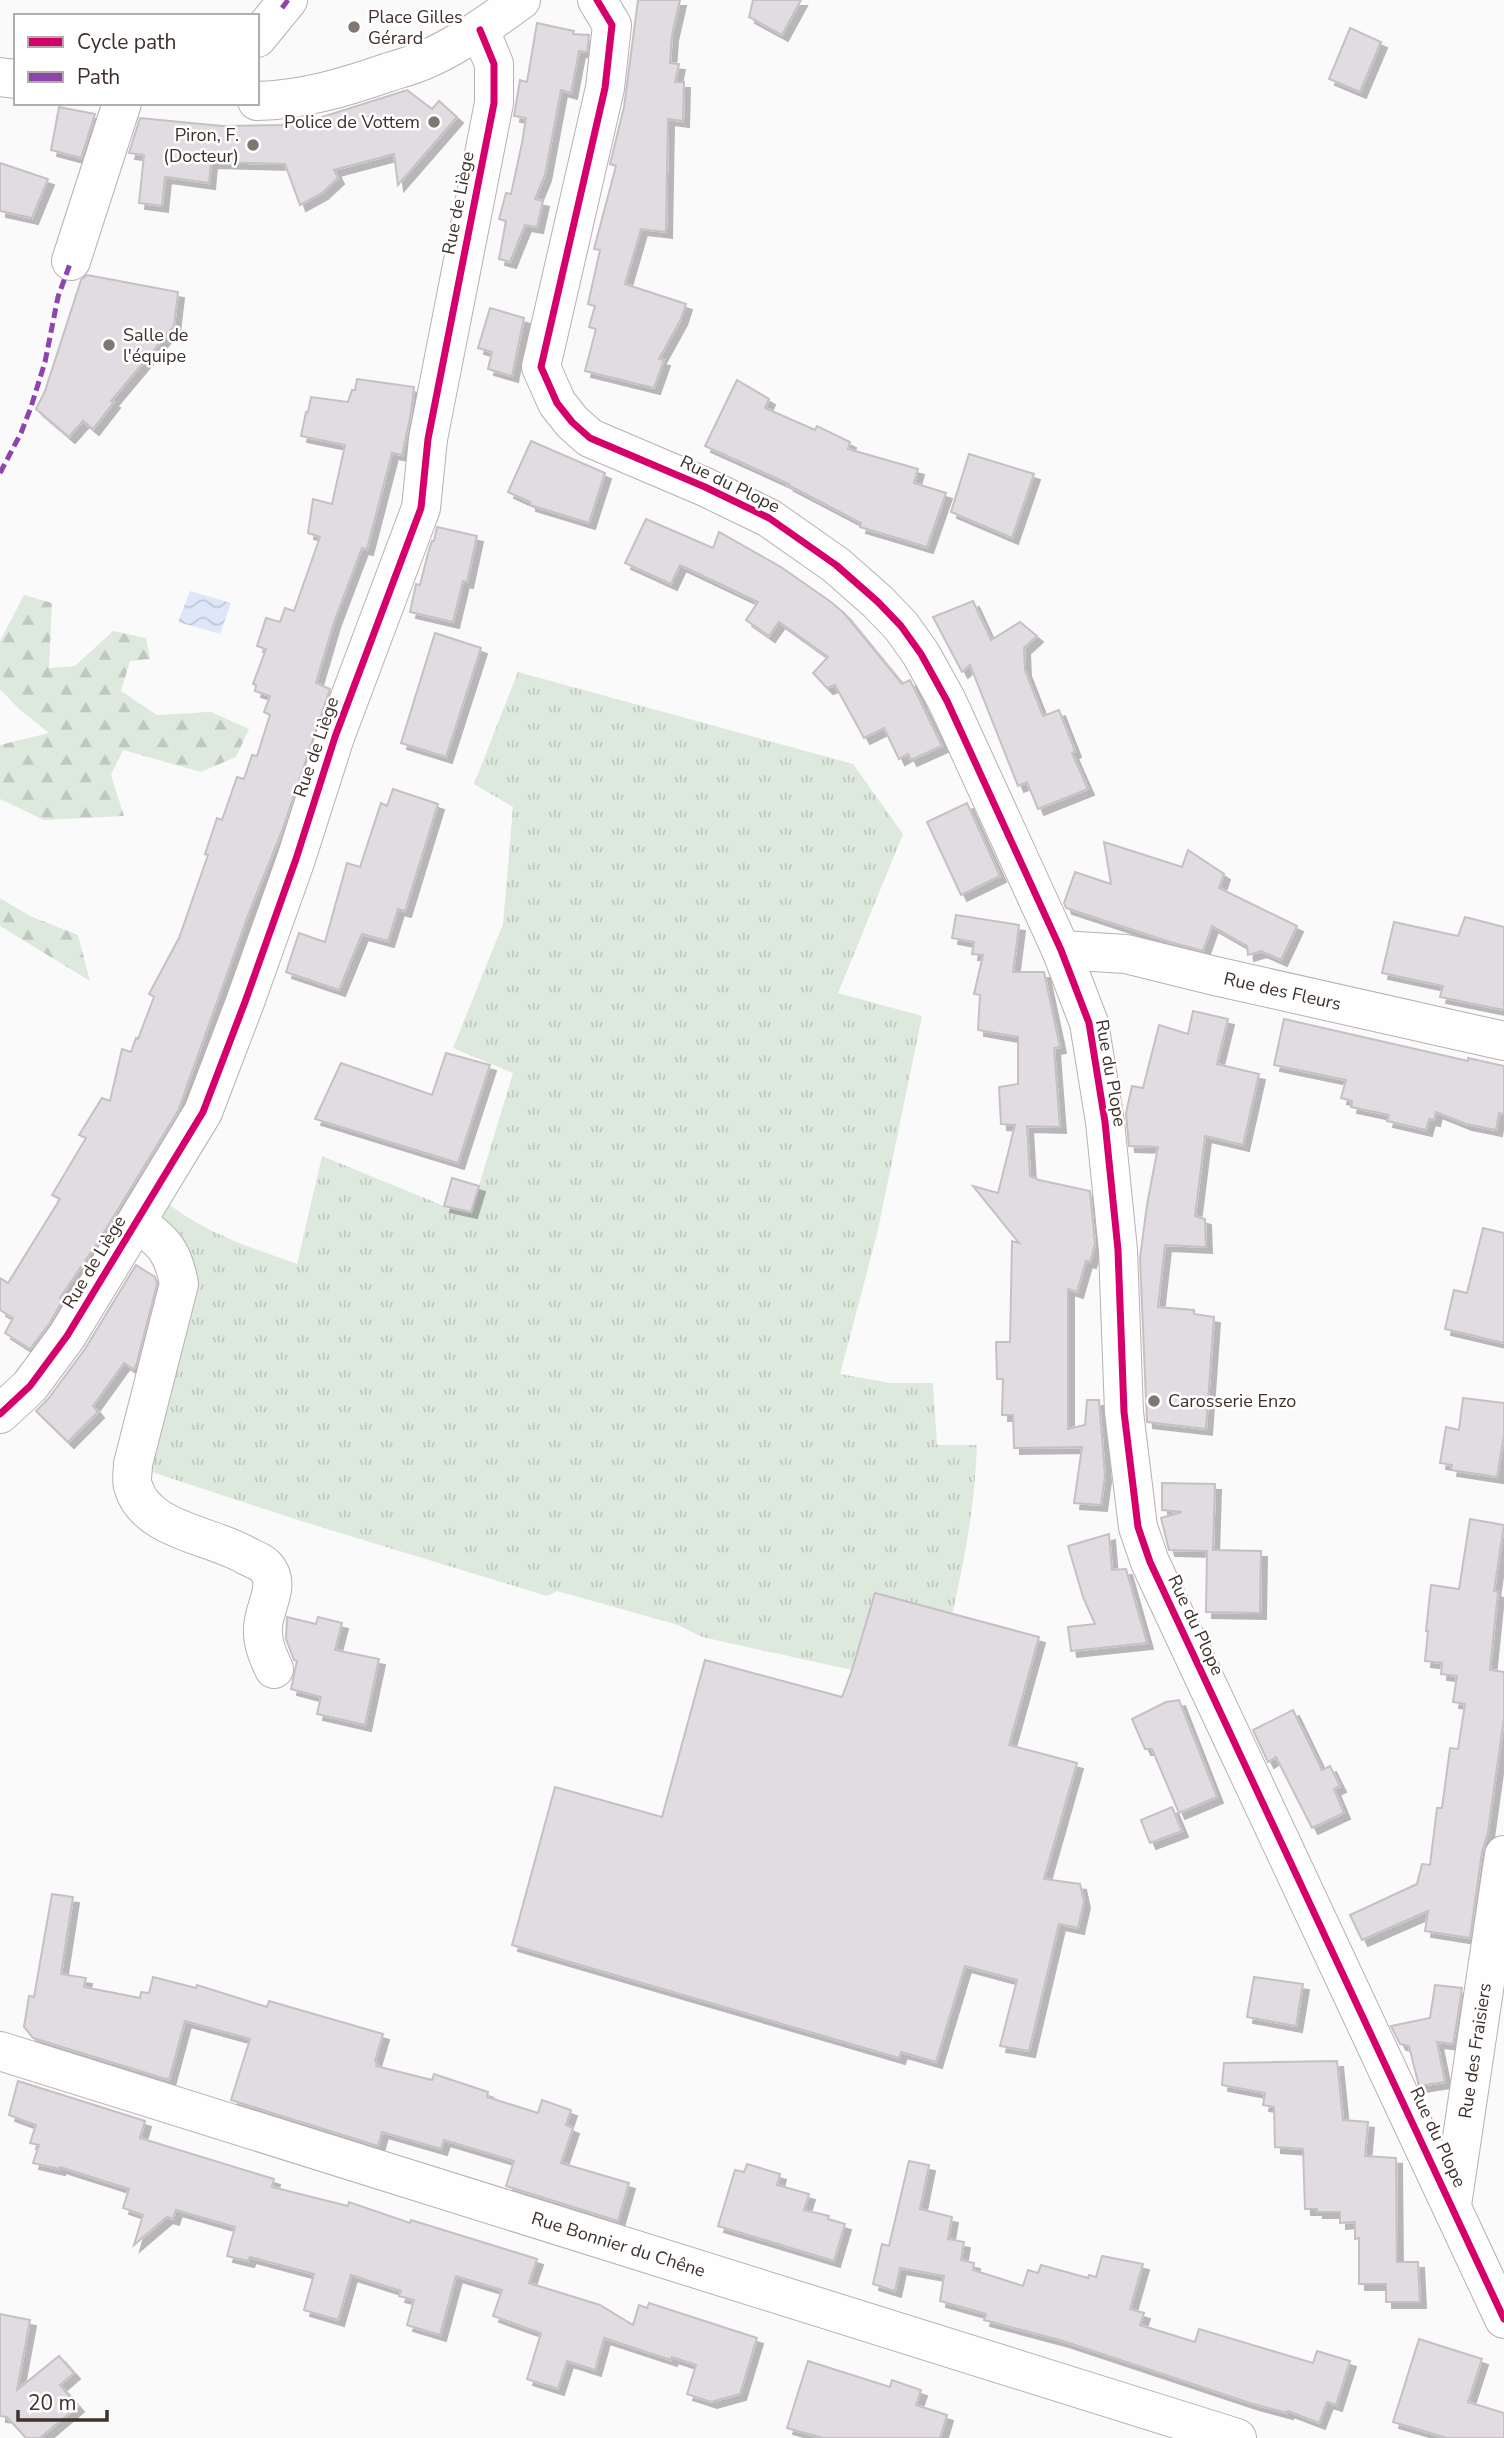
<svg xmlns="http://www.w3.org/2000/svg" width="1504" height="2438" font-family="'Nunito Sans',sans-serif">
<defs>
<pattern id="grass-tufts" width="24" height="20" patternUnits="userSpaceOnUse" patternTransform="scale(1.75)"><rect width="24" height="20" fill="#dde9dd"/><path d="M3 7l-1-3M5 7V3M7 7l1-3M15 17l-1-3M17 17v-4M19 17l1-3" fill="none" stroke="#bfc8be"/></pattern>
<pattern id="forest-firs" width="22" height="20" patternUnits="userSpaceOnUse" patternTransform="scale(1.75)"><rect width="22" height="20" fill="#dde9dd"/><path d="M5 1l3.5 6h-7zM16 11l3.5 6h-7z" fill="#bfc8be"/></pattern>
<pattern id="water-waves" width="16" height="10" patternUnits="userSpaceOnUse" patternTransform="scale(1.75)"><rect width="16" height="10" fill="#dde7f9"/><path d="M0 5q4-4 8 0t8 0" fill="none" stroke="#bfc7d6"/></pattern>
<filter id="shadow"><feDropShadow dx="6" dy="6" stdDeviation="0" flood-color="#0004"/></filter>
</defs>
<rect width="100%" height="100%" fill="#fafafa"/>
<path fill="url(#grass-tufts)" d="M518,672L853,764L903,834L838,993L922,1016L877,1234L840,1374L890,1383H933L937,1445H977C975,1503 965,1559 952,1615L875,1593L852,1670L702,1637L678,1625L557,1591L547,1596L301,1521L146,1470L186,1301L160,1221L170,1205C207,1234 253,1248 297,1264L322,1156L444,1206L471,1212L513,1073L453,1048L503,924L513,807L474,784Z"/>
<g fill="url(#forest-firs)">
<polygon points="24,595 52,603 49,668 75,666 113,631 146,638 150,659 130,661 121,691 157,715 211,712 249,729 236,757 201,772 123,750 111,775 124,816 44,820 0,799 0,745 49,733 19,709 0,689 0,641"/>
<polygon points="0,898 30,916 78,935 90,981 0,926"/>
</g>
<polygon fill="url(#water-waves)" points="190,591 231,603 220,634 178,622"/>
<g fill="#e1dce1" stroke="#c6c0c5" stroke-width="2" filter="url(#shadow)">
<polygon points="638,0 680,0 672,35 670,63 679,64 675,82 684,82 683,121 668,119 666,232 641,229 625,284 686,304 681,319 659,359 664,360 654,388 585,371 596,329 589,327 595,306 588,304 600,250 594,249 616,166 610,164 624,107"/>
<polygon points="753,0 801,0 782,35 749,17"/>
<polygon points="537,23 574,31 573,34 589,35 587,52 579,51 571,93 561,90 545,175 535,199 543,201 537,227 525,225 510,262 499,259 506,221 499,219 506,193 511,194 522,143 526,118 514,116 520,80 527,82"/>
<polygon points="1350,28 1381,42 1360,92 1329,79"/>
<polygon points="407,90 432,109 439,101 457,117 398,185 394,154 334,170 338,178 322,193 300,205 285,164 211,162 209,183 165,177 162,206 139,203 144,155 129,153 140,118 222,126 281,125 319,118"/>
<polygon points="59,107 95,114 81,158 51,150"/>
<polygon points="0,163 48,179 32,218 0,211"/>
<polygon points="87,275 178,292 174,326 111,401 114,402 93,429 83,421 69,437 36,409 45,391 81,280"/>
<polygon points="490,308 524,318 512,376 488,369 492,352 478,348"/>
<polygon points="357,379 414,387 410,418 402,455 392,453 367,549 362,548 334,622 316,683 330,689 282,831 250,910 178,1111 98,1242 60,1298 63,1300 49,1324 30,1349 5,1333 13,1318 0,1310 0,1278 8,1283 60,1199 52,1195 86,1138 79,1135 102,1098 110,1101 122,1049 131,1052 136,1038 138,1039 154,997 149,994 179,938 208,855 205,854 217,818 222,820 237,777 244,779 252,755 257,756 270,715 264,712 270,696 255,691 256,685 253,684 266,649 257,646 266,618 280,622 285,608 294,611 320,537 308,533 313,499 332,504 345,445 301,436 306,412 308,412 311,397 348,402 352,390 355,390"/>
<polygon points="737,380 769,399 765,408 815,430 817,426 850,442 848,449 918,469 914,483 946,493 927,547 860,527 861,523 788,485 789,484 705,446"/>
<polygon points="531,441 605,473 589,523 530,505 530,502 508,492"/>
<polygon points="969,454 1034,474 1012,538 951,512"/>
<polygon points="646,519 713,548 719,532 781,567 831,602 844,613 902,684 910,680 942,746 911,760 908,754 899,759 884,728 864,738 835,685 827,688 813,673 828,657 779,622 769,636 746,620 758,602 680,565 671,584 625,563"/>
<polygon points="437,527 477,536 467,582 463,581 453,622 410,612 416,584 420,585 428,553 432,541 434,541"/>
<polygon points="973,601 991,640 1020,622 1037,636 1024,648 1025,670 1043,716 1059,710 1075,751 1072,753 1088,789 1038,809 1027,782 1018,786 970,665 962,672 933,617"/>
<polygon points="435,633 481,648 446,757 401,743"/>
<polygon points="393,789 438,804 405,911 398,909 388,941 362,934 339,990 286,972 299,933 325,942 347,863 360,867 381,803 387,806"/>
<polygon points="967,803 1000,876 961,895 927,822"/>
<polygon points="1104,842 1182,867 1188,850 1224,874 1219,888 1297,926 1281,960 1261,951 1248,955 1247,946 1212,926 1203,951 1170,942 1066,908 1064,903 1075,872 1111,884"/>
<polygon points="956,915 1019,925 1013,972 1044,972 1060,1047 1054,1048 1060,1127 1027,1126 1030,1176 1039,1180 1090,1191 1095,1244 1090,1262 1086,1261 1077,1292 1068,1289 1068,1429 1085,1425 1087,1400 1099,1400 1105,1476 1101,1505 1074,1503 1082,1447 1014,1448 1013,1415 1002,1415 1003,1379 997,1379 996,1342 1010,1342 1012,1241 1019,1243 973,1186 998,1193 1015,1125 1001,1124 999,1087 1018,1084 1018,1037 978,1030 980,995 974,994 983,955 972,954 974,942 952,938"/>
<polygon points="1465,917 1504,927 1504,1010 1440,997 1443,986 1382,973 1394,922 1458,936"/>
<polygon points="1193,1011 1228,1019 1217,1064 1259,1074 1243,1145 1205,1136 1195,1216 1205,1219 1206,1247 1165,1245 1158,1307 1194,1310 1194,1314 1214,1317 1206,1429 1147,1422 1140,1258 1147,1205 1158,1147 1129,1146 1126,1113 1132,1086 1143,1088 1159,1025 1188,1034"/>
<polygon points="1284,1019 1468,1061 1468,1058 1504,1066 1504,1114 1499,1113 1496,1130 1466,1124 1436,1112 1434,1120 1429,1119 1426,1130 1387,1121 1389,1115 1351,1107 1352,1101 1341,1098 1346,1080 1274,1065"/>
<polygon points="446,1053 490,1065 458,1163 315,1119 341,1063 432,1095"/>
<polygon points="452,1178 479,1186 471,1212 444,1206"/>
<polygon points="1483,1228 1504,1233 1504,1343 1445,1329 1454,1290 1467,1293"/>
<polygon points="136,1265 155,1277 157,1284 136,1366 133,1369 124,1363 93,1406 98,1412 68,1442 36,1411 48,1399 85,1349"/>
<polygon points="1463,1398 1504,1403 1504,1435 1497,1477 1451,1470 1452,1465 1440,1463 1446,1427 1459,1430"/>
<polygon points="1162,1483 1215,1484 1213,1550 1261,1551 1260,1613 1206,1612 1207,1551 1169,1550 1161,1518 1182,1512 1162,1510"/>
<polygon points="1470,1519 1504,1525 1494,1591 1498,1592 1490,1670 1504,1672 1504,1718 1488,1832 1482,1852 1470,1938 1425,1931 1428,1911 1362,1940 1350,1915 1417,1884 1422,1864 1430,1865 1437,1808 1442,1808 1450,1748 1458,1749 1465,1704 1453,1702 1457,1676 1441,1674 1442,1663 1425,1661 1428,1631 1426,1631 1431,1585 1459,1589"/>
<polygon points="1109,1534 1112,1570 1126,1569 1147,1643 1071,1651 1068,1627 1095,1624 1083,1597 1068,1546"/>
<polygon points="875,1593 1039,1637 1009,1745 1077,1763 1044,1879 1080,1884 1084,1902 1078,1928 1059,1924 1029,2051 1000,2046 1017,1980 965,1966 936,2062 901,2052 899,2058 512,1945 555,1787 662,1817 705,1660 842,1697 852,1670"/>
<polygon points="287,1617 316,1624 318,1617 342,1623 335,1650 379,1659 365,1725 317,1714 321,1697 291,1689 297,1661 294,1660 286,1639"/>
<polygon points="1179,1700 1217,1797 1179,1813 1152,1749 1145,1749 1132,1719 1166,1702"/>
<polygon points="1293,1710 1322,1770 1330,1766 1340,1786 1334,1789 1344,1813 1312,1828 1276,1757 1268,1762 1253,1730"/>
<polygon points="1172,1807 1182,1831 1150,1843 1141,1820"/>
<polygon points="52,1894 73,1897 61,1974 86,1978 84,1987 140,1998 141,1992 149,1993 153,1977 196,1988 197,1985 267,2007 269,2001 383,2034 375,2061 377,2062 376,2066 432,2080 434,2074 488,2092 487,2097 538,2113 542,2100 571,2110 566,2125 573,2128 561,2163 629,2183 618,2221 506,2186 514,2161 444,2140 441,2149 382,2132 378,2146 231,2100 250,2039 185,2021 169,2080 33,2038 24,2027 29,1996 34,1997"/>
<polygon points="1254,1977 1303,1984 1296,2026 1247,2017"/>
<polygon points="1435,1985 1462,1988 1458,2015 1453,2044 1437,2042 1445,2082 1419,2086 1409,2046 1400,2044 1391,2026 1430,2018"/>
<polygon points="1337,2061 1343,2120 1368,2122 1365,2156 1396,2158 1397,2262 1418,2262 1420,2302 1386,2302 1386,2284 1359,2284 1359,2238 1355,2239 1355,2222 1340,2223 1340,2212 1317,2212 1317,2209 1305,2209 1303,2149 1275,2147 1274,2107 1263,2105 1265,2093 1222,2085 1224,2063"/>
<polygon points="18,2081 145,2121 140,2138 274,2179 272,2187 348,2206 349,2202 410,2223 411,2220 537,2259 529,2283 600,2305 633,2325 639,2305 647,2308 649,2303 757,2338 740,2394 711,2402 687,2394 696,2365 672,2357 671,2360 604,2338 595,2370 567,2361 558,2389 527,2379 541,2333 493,2316 502,2290 456,2276 440,2335 407,2325 414,2300 399,2296 401,2291 351,2275 338,2320 304,2310 314,2274 250,2257 248,2261 227,2256 235,2227 176,2210 173,2219 167,2217 134,2245 143,2215 123,2208 129,2189 60,2167 59,2169 33,2163 39,2145 30,2143 36,2125 9,2115"/>
<polygon points="909,2161 929,2165 920,2209 952,2217 948,2239 964,2242 961,2260 974,2263 973,2270 1023,2286 1028,2270 1038,2273 1041,2265 1088,2278 1089,2275 1096,2277 1102,2256 1143,2264 1130,2309 1144,2313 1140,2325 1195,2342 1199,2329 1313,2363 1317,2351 1350,2361 1336,2405 1327,2402 1319,2423 1288,2411 1287,2413 1253,2404 1063,2341 984,2320 986,2314 940,2301 944,2276 900,2268 895,2291 873,2284 882,2244 889,2246"/>
<polygon points="747,2164 780,2174 777,2185 809,2194 804,2210 829,2216 828,2219 845,2224 834,2261 718,2226 735,2170 744,2172"/>
<polygon points="0,2314 30,2320 17,2390 59,2356 74,2373 60,2385 78,2406 40,2438 26,2438 7,2417 0,2416"/>
<polygon points="1419,2339 1482,2359 1468,2402 1504,2413 1504,2438 1447,2438 1393,2422"/>
<polygon points="808,2361 890,2387 892,2380 921,2390 916,2405 947,2415 940,2438 823,2438 787,2428"/>
</g>
<g fill="none" stroke-linecap="round" stroke-linejoin="round">
<defs>
<g id="minor">
<polyline points="597,0 612,25 605,88 541,367 557,403 572,422 590,438 705,487 769,518 836,565 878,602 901,626 921,654 947,701 1061,950 1089,1023 1105,1122 1118,1250 1124,1412 1138,1527 1150,1562 1504,2319"/>
<polyline points="257,38 288,0"/>
<polyline points="0,77 16,79"/>
<path d="M257,101C303,100 346,87 389,72C402,68 417,64 429,58C462,43 492,21 521,0"/>
<polyline points="71,261 122,103"/>
<path id="s1" d="M1061,950L1126,954L1215,976L1504,1041"/>
<path d="M137,1222C163,1242 173,1250 179,1284L133,1464C133,1471 131,1480 133,1486C145,1531 213,1535 247,1556C253,1559 262,1562 266,1567C282,1585 263,1608 263,1628C262,1643 268,1656 274,1669"/>
<polyline points="0,1414 30,1386 67,1336 203,1112 245,1002 296,859 335,737 421,508 428,439 494,103 494,64 480,30"/>
<path id="s2" d="M0,2051L1237,2438"/>
<path id="s3" d="M1452,2205L1504,1855"/>
</g>
</defs>
<use href="#minor" stroke="#b8b1af" stroke-width="40"/>
<use href="#minor" stroke="#fefefe" stroke-width="38"/>
<g stroke="#8e44ad" stroke-width="5" stroke-dasharray="10 5" stroke-linecap="butt">
<polyline points="282,8 288,0"/>
<polyline points="0,473 21,433 31,407 45,362 58,297 71,261"/>
</g>
<defs>
<g id="cycleway">
<polyline points="597,0 612,25 605,88 541,367 557,403 572,422 590,438 705,487 769,518 836,565 878,602 901,626 921,654 947,701 1061,950 1089,1023 1105,1122 1118,1250 1124,1412 1138,1527 1150,1562 1504,2319"/>
<polyline points="0,1414 30,1386 67,1336 203,1112 245,1002 296,859 335,737 421,508 428,439 494,103 494,64 480,30"/>
</g>
</defs>
<use href="#cycleway" stroke="#fff" stroke-width="11"/>
<use href="#cycleway" stroke="#d6006c" stroke-width="7"/>
</g>
<g fill="#807773" stroke="#fff" stroke-width="2.5">
<circle cx="354" cy="27" r="7"/>
<circle cx="434" cy="122" r="7"/>
<circle cx="253" cy="145" r="7"/>
<circle cx="109" cy="345" r="7"/>
<circle cx="1154" cy="1401" r="7"/>
</g>
<g text-anchor="middle" dominant-baseline="central" stroke-width="5" stroke-linejoin="round" paint-order="stroke">
<g font-size="18" fill="#3f312b" stroke="#fff" text-anchor="start">
<text x="368" y="17">Place Gilles<tspan x="368" dy="21">Gérard</tspan></text>
<text x="420" y="122" text-anchor="end">Police de Vottem</text>
<text x="239" y="135" text-anchor="end">Piron, F.<tspan x="239" dy="21">(Docteur)</tspan></text>
<text x="123" y="335">Salle de<tspan x="123" dy="21">l'équipe</tspan></text>
<text x="1168" y="1401">Carosserie Enzo</text>
</g>
<g font-size="18" fill="#3f312b" stroke="#fff">
<text transform="translate(458 203) rotate(-79)">Rue de Liège</text>
<text transform="translate(730 484) rotate(26)">Rue du Plope</text>
<text transform="translate(316 747) rotate(-71)">Rue de Liège</text>
<text stroke="none"><textPath href="#s1" startOffset="226">Rue des Fleurs</textPath></text>
<text transform="translate(1111 1073) rotate(80)">Rue du Plope</text>
<text transform="translate(94 1262) rotate(-59)">Rue de Liège</text>
<text transform="translate(1196 1625) rotate(65)">Rue du Plope</text>
<text stroke="none"><textPath href="#s3" startOffset="156">Rue des Fraisiers</textPath></text>
<text transform="translate(1438 2137) rotate(65)">Rue du Plope</text>
<text stroke="none"><textPath href="#s2" startOffset="648">Rue Bonnier du Chêne</textPath></text>
</g>
</g>
<rect x="14" y="14" width="245" height="91" fill="#ffffff" stroke="#b2adaa" stroke-width="2"/>
<rect x="28" y="37" width="35" height="10" fill="#d6006c" stroke="#b2adaa" stroke-width="2"/>
<text x="77" y="49" font-size="21" fill="#3f312b">Cycle path</text>
<rect x="28" y="72" width="35" height="10" fill="#8e44ad" stroke="#b2adaa" stroke-width="2"/>
<text x="77" y="84" font-size="21" fill="#3f312b">Path</text>
<path d="M18 2410v10h89v-10" fill="none" stroke="#3f312b" stroke-width="3.5"/>
<text x="28" y="2410" font-size="21" fill="#3f312b" stroke="#ffffff" stroke-width="5" paint-order="stroke">20 m</text>
</svg>
